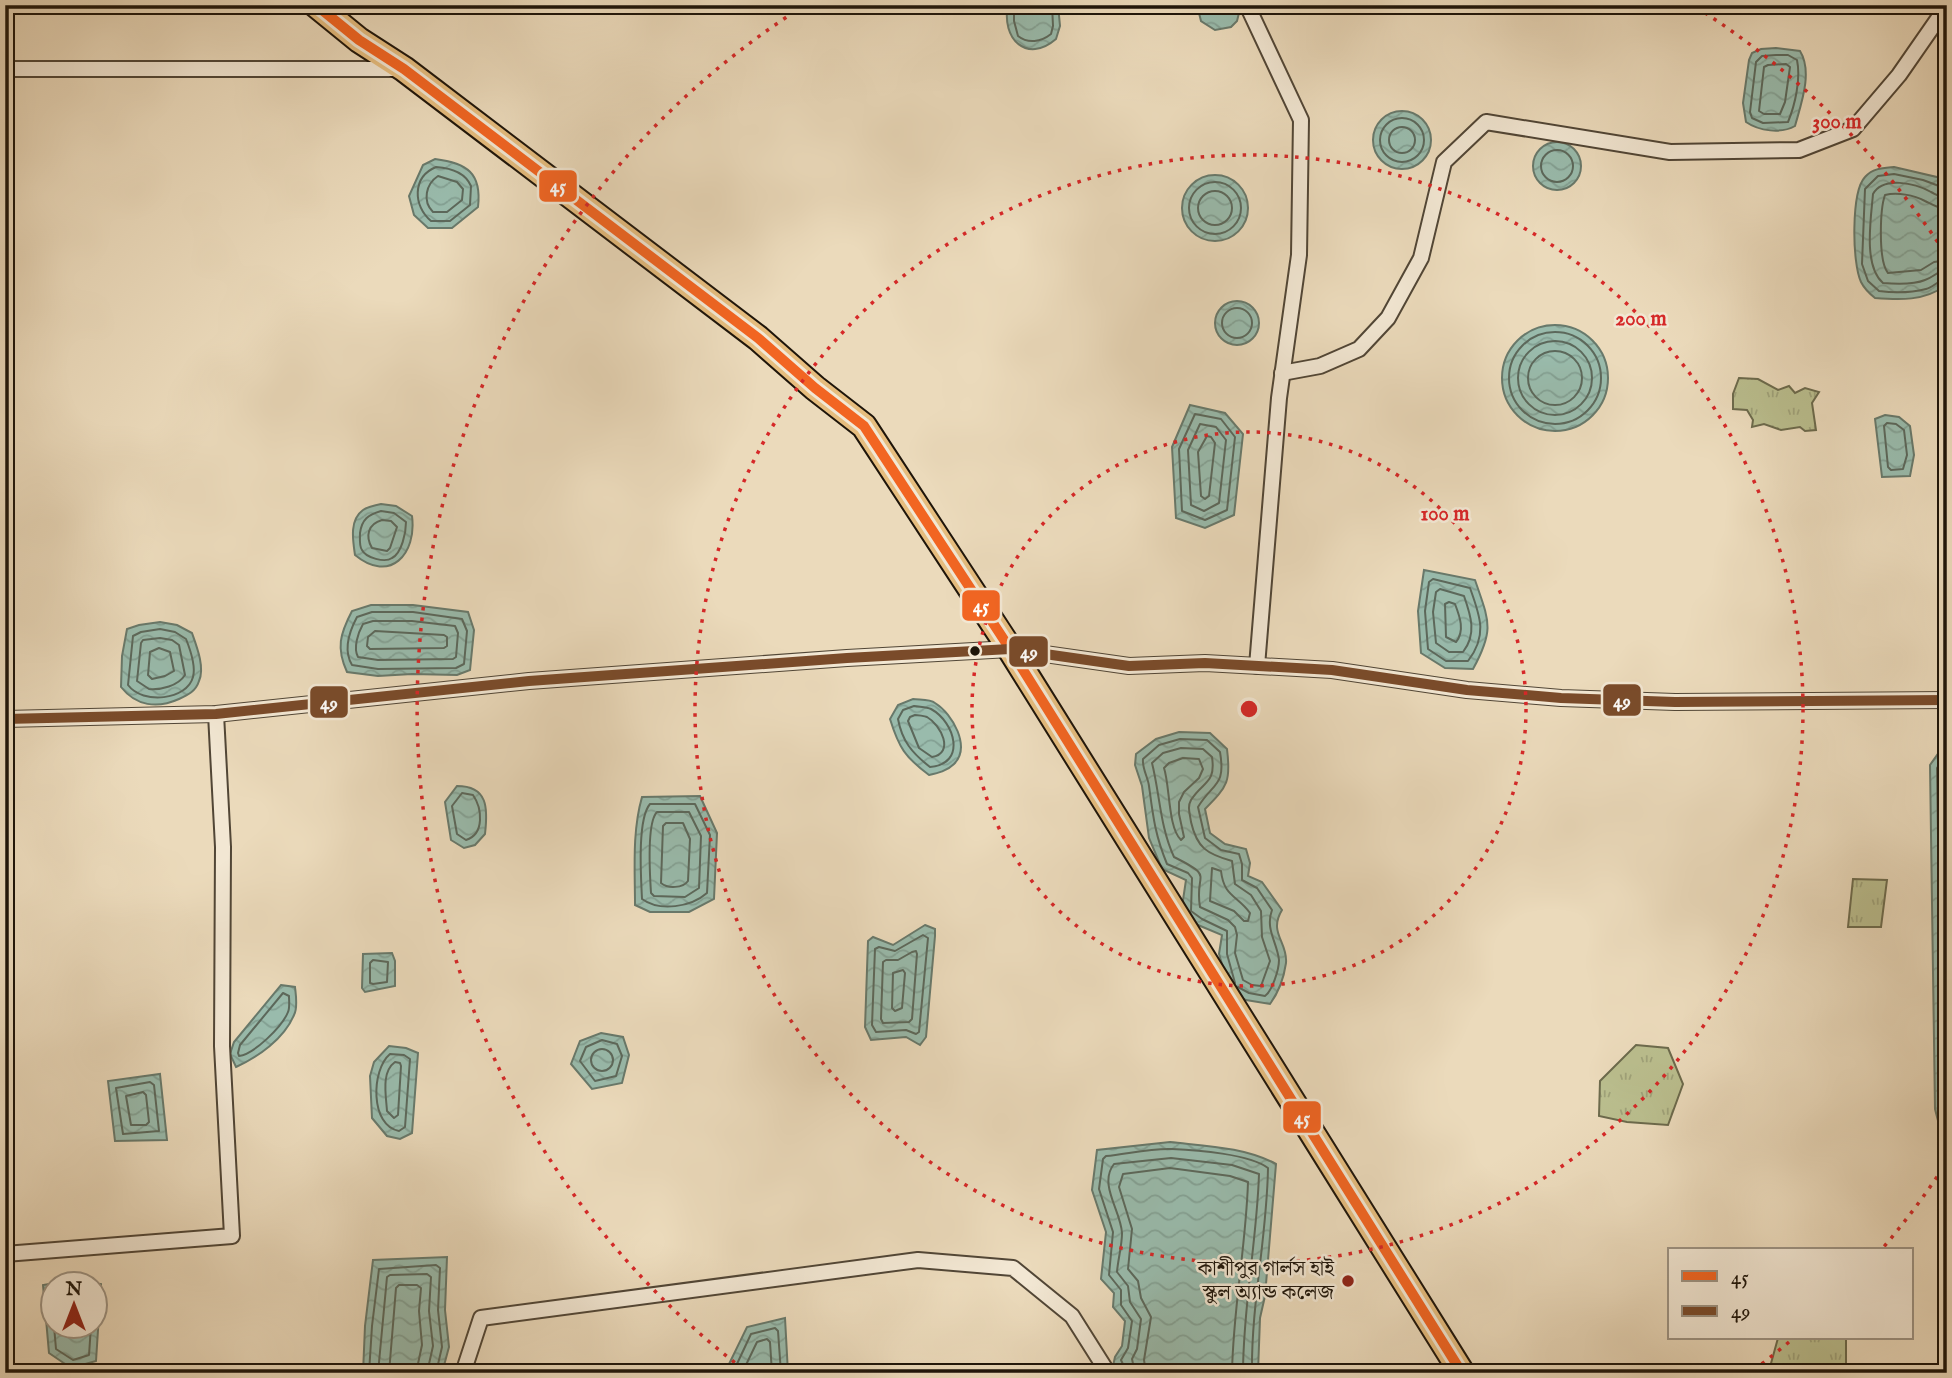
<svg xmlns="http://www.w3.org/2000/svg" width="1952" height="1378" font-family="'IM FELL English','Noto Serif Bengali',serif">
<defs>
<pattern id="grass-tufts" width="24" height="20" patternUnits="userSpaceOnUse" patternTransform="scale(1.75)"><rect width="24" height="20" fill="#babe8e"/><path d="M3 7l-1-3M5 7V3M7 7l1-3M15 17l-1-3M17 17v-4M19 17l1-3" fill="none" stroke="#9fa279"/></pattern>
<pattern id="water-waves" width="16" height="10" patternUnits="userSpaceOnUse" patternTransform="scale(1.75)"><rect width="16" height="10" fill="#99bbac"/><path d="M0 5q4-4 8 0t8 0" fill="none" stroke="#83a093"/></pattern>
</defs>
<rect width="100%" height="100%" fill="#ebdabb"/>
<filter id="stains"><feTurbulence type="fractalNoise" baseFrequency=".00286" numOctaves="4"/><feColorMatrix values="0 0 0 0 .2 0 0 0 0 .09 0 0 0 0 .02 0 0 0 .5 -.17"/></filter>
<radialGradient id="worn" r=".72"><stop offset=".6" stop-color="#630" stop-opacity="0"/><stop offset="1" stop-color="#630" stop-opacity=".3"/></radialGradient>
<g fill="url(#grass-tufts)" stroke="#6c6a4c" stroke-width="2">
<polygon points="1739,378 1758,379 1778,390 1789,386 1795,393 1805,388 1819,392 1812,403 1816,430 1805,431 1800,427 1781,430 1764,424 1752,427 1753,420 1747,410 1733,409 1733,394"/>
<polygon points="1853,879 1887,880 1881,927 1848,927"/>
<polygon points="1636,1045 1668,1048 1683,1084 1668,1125 1627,1122 1599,1116 1600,1081"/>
<polygon points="1778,1338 1846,1338 1846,1373 1780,1373 1770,1367"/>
</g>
<g fill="url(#water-waves)" stroke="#68796b" stroke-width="2" fill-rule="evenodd">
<path d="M1008,5H1058L1060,26L1056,39C1027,64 1001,39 1008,5Z"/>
<polygon points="1197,5 1241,5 1237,21 1231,27 1215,30 1201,21"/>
<path d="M1607,5H1643C1633,17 1618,17 1607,5Z"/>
<path d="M1776,48L1800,51C1813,72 1801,104 1795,126C1781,134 1759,131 1746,122L1743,103L1749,60L1752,53L1761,49Z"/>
<circle cx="1402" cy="140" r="29"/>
<circle cx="1557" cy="166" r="24"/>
<path d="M435,159C467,163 482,173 478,207L452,228H428L414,215L409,196L423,165Z"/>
<path d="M1894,167L1941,178L1947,186L1946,274L1945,286C1924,301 1900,300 1875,298C1870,294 1864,288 1861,282C1852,263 1851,192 1865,177C1873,168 1883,168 1894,167Z"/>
<circle cx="1215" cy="208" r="33"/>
<circle cx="1237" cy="323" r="22"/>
<circle cx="1555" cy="378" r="53"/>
<polygon points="1190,405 1225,413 1243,434 1234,515 1205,528 1176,518 1172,447"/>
<polygon points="1885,415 1899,417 1910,426 1914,455 1910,476 1882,477 1875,419"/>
<path d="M381,504L396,506L412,516C417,554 390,584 355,555C353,541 349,520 363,510C367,507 376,505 381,504Z"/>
<path d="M1424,570L1475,580C1489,621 1495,629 1473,669L1445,668L1421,653L1418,611Z"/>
<path d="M371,605H413L468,612L474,630L470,670L457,675L412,674L378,676L347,672C336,648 340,634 352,611Z"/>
<path d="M160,622L177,625L192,633C197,647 205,668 199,681C196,691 188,695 179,699C157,709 136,706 121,687L122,656L127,629L139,625Z"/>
<path d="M913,699C920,700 930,699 935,703C953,714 971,747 954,764C947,771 938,773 929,775C905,757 899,748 890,719L898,705Z"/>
<path d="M1179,732L1210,733L1227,749C1231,781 1228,786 1205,809L1210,833L1225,844L1246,849L1250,863L1248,876L1262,882L1282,910C1268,933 1288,942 1286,963C1284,977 1278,993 1270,1004L1246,1000L1230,991L1219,954L1222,935L1198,925L1184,915L1183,900L1186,880L1162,869L1149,838L1142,786L1135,765L1136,754L1156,739Z"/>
<polygon points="1947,741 1947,1144 1944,1144 1935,1109 1930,765"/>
<path d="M457,786C488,786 488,808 485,834L475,845L464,848L451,840L445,802Z"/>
<path d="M700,796L717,833L714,899L689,912H650L635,905C635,869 632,832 642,797Z"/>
<polygon points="925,925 935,929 935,936 926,1037 920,1045 906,1037 871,1040 865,1027 868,941 873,937 893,945"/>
<polygon points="392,953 395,961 395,986 365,992 362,988 363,954"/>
<path d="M281,985L295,987C296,996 298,1008 294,1015C284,1039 258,1057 236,1067L230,1054L234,1042Z"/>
<polygon points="601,1033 623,1037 629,1055 622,1083 592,1089 571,1064 580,1041"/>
<polygon points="389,1046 406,1048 418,1053 412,1133 400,1139 387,1136 372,1118 370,1076 374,1062"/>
<polygon points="160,1074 167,1140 115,1141 108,1081"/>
<path d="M1170,1142C1205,1146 1245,1147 1276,1164L1265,1296L1260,1318L1258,1373C1229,1373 1134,1378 1113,1366L1115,1357L1122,1346L1125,1321L1113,1307L1114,1293L1101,1279L1106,1232L1092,1190L1097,1150Z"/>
<polygon points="447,1257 445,1310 449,1347 442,1373 363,1373 365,1326 373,1260"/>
<path d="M72,1280L101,1284L96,1361L71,1368L49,1353L43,1285ZM52,1284H94V1326H52Z"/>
<polygon points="785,1318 788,1373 730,1373 728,1366 747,1327"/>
</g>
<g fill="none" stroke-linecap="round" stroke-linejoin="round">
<g stroke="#5c685b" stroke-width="2">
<path d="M1014,5V21L1018,36C1028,44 1041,42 1051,34L1053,26L1052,5"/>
<path d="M1776,55H1788L1797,60C1801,79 1795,105 1788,122L1763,123L1752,118L1750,112L1756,62L1762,56Z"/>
<polygon points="1768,65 1786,64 1790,67 1785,102 1780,114 1764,114 1759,111 1764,67"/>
<circle cx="1402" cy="140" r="22"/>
<circle cx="1402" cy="140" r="13"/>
<circle cx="1557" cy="166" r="16"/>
<path d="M436,167C451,168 465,172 471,186L470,205L450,221H431C413,206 412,177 436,167Z"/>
<path d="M438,176L457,182L463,189L462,200L447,212H433C422,201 426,184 438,176Z"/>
<circle cx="1215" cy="208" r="26"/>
<path d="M1947,189L1923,180L1894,174L1878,176L1865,189L1862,264L1868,281L1879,291C1894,293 1910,293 1926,289C1934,287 1938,280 1947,279"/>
<circle cx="1215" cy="208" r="17"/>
<path d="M1947,198C1939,197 1937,195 1931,192C1915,183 1883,176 1873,194C1871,218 1863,266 1883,283C1896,284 1913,285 1925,280C1934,277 1937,271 1947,270"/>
<path d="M1947,208C1937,208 1933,205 1925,201C1914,195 1897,192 1885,195C1880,209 1878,261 1888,273L1921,270L1934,262L1947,260"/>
<circle cx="1237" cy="323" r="15"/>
<circle cx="1555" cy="378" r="46"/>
<circle cx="1555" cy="378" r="37"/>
<circle cx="1555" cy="378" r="27"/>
<polygon points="1195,414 1221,419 1235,437 1227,510 1205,520 1182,511 1179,449"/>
<polygon points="1887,423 1896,424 1904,430 1907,455 1903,469 1891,470 1888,467 1884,426"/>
<polygon points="1200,424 1216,427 1226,440 1219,503 1204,511 1191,505 1188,450"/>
<polygon points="1207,436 1211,437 1215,443 1209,496 1205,499 1201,496 1198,452"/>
<path d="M381,511L394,513L406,522C406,532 402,553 392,558C385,563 366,558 362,550C359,546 360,538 360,533C362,519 368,515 381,511Z"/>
<path d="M382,520L391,521L397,527L390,548L387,551L372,548C365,536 368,524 382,520Z"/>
<path d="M1433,579L1470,588C1480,616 1488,635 1468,661H1446L1428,649L1425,611L1429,582Z"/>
<path d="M1440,589L1464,596C1471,616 1477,634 1463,652H1449L1436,643L1433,612L1436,592Z"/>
<path d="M1449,602L1455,604C1460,617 1465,631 1456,642L1446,637L1445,604Z"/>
<path d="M372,612H413L462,619L467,631L464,664L456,668L378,669L352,665C343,650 349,632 357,617Z"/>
<path d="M373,621H412L455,626L458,633L456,657L453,659L378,660L358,657C353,648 358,633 363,624Z"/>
<path d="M160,629L175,632L186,639C190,649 196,666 193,677C187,700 143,705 128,685L133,636L141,632Z"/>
<polygon points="375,631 444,635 447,637 447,646 444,648 370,649 367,646 368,637"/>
<path d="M160,638L172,640L179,645L185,675C178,686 161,690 149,689L137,681L141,643L143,640Z"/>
<polygon points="159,648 170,652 174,671 165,676 152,679 148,675 150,652"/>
<path d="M914,706C919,707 927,707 931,709C955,722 967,764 930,767C912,753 902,741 898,719L903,710Z"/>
<path d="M915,715C917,715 925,716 927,717C941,725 955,753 932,757L919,748L908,721L910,717Z"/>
<path d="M1181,748L1203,749L1212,757C1216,784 1203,781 1191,800C1187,807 1190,814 1191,822C1197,848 1207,854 1232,861L1235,884L1251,895L1261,911L1262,937L1270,961L1261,986L1252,985L1243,980L1235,953L1237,935L1235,927L1228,920L1200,907C1194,872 1216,878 1174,857C1160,827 1160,795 1152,763L1163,753Z"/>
<polyline points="1947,753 1937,768 1942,1108 1947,1127"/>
<path d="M1183,758L1199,759L1203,769L1199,778L1184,792L1179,802V814L1184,837L1181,840C1168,828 1170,786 1164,768L1169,763Z"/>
<path d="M462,793L473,795C482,808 485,834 466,840L457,834L452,806Z"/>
<path d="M650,804H695L710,835L707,893C691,907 660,912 642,899C641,878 637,819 650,804Z"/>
<path d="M657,812H689L701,836L699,888L685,897L654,896L651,893C650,876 646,823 657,812Z"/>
<path d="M666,823H683L690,839L688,881C683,888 668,889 661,883L663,826Z"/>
<path d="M1212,868L1221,871C1224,897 1237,895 1250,913L1248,921H1244L1234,911L1210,901Z"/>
<polygon points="923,935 928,938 919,1032 916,1034 906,1030 876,1032 872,1025 875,949 879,947 895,951"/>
<polygon points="912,952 916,951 917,954 912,1019 909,1022 883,1023 881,1019 883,962 886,960 898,960"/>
<polygon points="373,960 388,962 387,982 373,984 370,983 370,963"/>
<polygon points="903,970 905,973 902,1008 895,1011 892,1008 893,973"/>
<path d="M1235,983L1227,954V931L1202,919L1191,911L1192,878L1188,873L1167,864C1155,835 1153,816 1149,786C1148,777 1142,769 1143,759L1159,745L1180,739L1207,740L1220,752C1226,787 1213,782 1198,807L1205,838L1221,850L1239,854L1242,864V880L1257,888L1272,910C1265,929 1277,942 1279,960C1279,970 1272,991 1265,996L1249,993L1238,987"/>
<path d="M283,993L289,996C289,1001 290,1008 288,1012C282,1027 254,1054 239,1056L238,1053L240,1045Z"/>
<polygon points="602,1040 617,1044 622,1056 616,1076 595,1081 580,1061 586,1047"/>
<circle cx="602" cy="1060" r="11"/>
<path d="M390,1054L404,1055L410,1059L405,1127L399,1131C370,1126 371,1070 390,1054Z"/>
<path d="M395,1062L400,1063L401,1066L398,1115L394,1118L387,1111C386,1095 381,1072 395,1062Z"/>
<polygon points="150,1082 154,1085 159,1131 123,1134 116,1088"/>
<polygon points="143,1092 146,1095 149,1122 146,1125 131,1125 126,1096"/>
<polyline points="54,1326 56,1349 73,1360 89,1355 91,1326"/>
<polyline points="369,1373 372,1326 379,1269 436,1265 440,1268 438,1310 442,1347 436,1373"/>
<polyline points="378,1373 387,1277 390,1275 427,1274 431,1277 429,1311 433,1346 427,1373"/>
<polyline points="389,1373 396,1288 399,1285 417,1285 421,1288 419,1311 422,1345 416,1373"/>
<polyline points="736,1373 736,1366 751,1334 775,1328 778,1331 781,1373"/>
<polyline points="745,1373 745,1367 757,1342 767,1339 770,1342 772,1373"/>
<path d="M1127,1373L1121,1360L1128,1348L1132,1321L1121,1305V1290L1109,1275L1113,1232L1099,1189L1103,1159L1106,1156C1127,1154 1151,1148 1172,1149C1196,1150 1250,1154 1268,1168C1267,1237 1251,1304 1252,1373"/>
<path d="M1135,1373L1132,1359L1137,1349L1141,1319L1130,1302L1128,1286L1117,1272C1118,1259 1122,1246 1122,1233C1121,1211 1098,1184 1114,1164L1171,1158L1232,1165L1259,1174C1257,1240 1243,1306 1243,1373"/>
<path d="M1146,1373L1144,1360L1151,1317L1141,1298L1138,1281L1128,1269L1132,1229L1119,1187L1123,1174L1170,1168L1230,1176L1248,1182C1246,1246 1233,1309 1232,1373"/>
</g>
<defs>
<g id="minor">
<polyline points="1247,5 1301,120 1299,255 1279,398 1257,666"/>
<polyline points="5,69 399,69"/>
<polyline points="1282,373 1320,366 1359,349 1388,318 1421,258 1444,162 1486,122 1670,152 1799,150 1853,129 1899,75 1947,6"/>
<polyline points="5,719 216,714 529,681 847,658 1010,649 1129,666 1205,663 1332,670 1467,690 1561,698 1675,702 1947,700"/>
<polyline points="5,1254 232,1236 222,1046 223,847 216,714"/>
<polyline points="463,1373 481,1318 918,1260 1013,1268 1072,1316 1108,1373"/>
</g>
<polyline id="trunk" points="316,5 359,40 404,69 758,338 815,388 864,426 1010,649 1462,1373"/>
</defs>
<use href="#minor" stroke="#514636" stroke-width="18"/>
<use href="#trunk" stroke="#1e150a" stroke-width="28"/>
<use href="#minor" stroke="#f2e7d3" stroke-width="14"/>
<use href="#trunk" stroke="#e6bd7e" stroke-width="24"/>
<defs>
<polyline id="bus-1" points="316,5 359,40 404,69 758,338 815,388 864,426 1010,649 1462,1373"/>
<polyline id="bus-2" points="5,719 216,714 529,681 847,658 1010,649 1129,666 1205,663 1332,670 1467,690 1561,698 1675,702 1947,700"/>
</defs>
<use href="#bus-1" stroke="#f2e7d3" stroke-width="16"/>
<use href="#bus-2" stroke="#f2e7d3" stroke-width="16"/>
<use href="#bus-1" stroke="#f26522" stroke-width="10"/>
<use href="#bus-2" stroke="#7a4b2a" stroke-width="10"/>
</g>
<g fill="none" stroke="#d62828" stroke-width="3.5" stroke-dasharray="3.5 7">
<circle cx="1249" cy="709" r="277"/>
<circle cx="1249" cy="709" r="554"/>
<path d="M1943 1168A832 832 0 0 1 1882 1249M1789 1342A832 832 0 0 1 1755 1369M743 1369A832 832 0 0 1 802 7M1696 7A832 832 0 0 1 1943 250"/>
</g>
<circle fill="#1e150a" stroke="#f2e7d3" stroke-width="2.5" cx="975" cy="651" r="6"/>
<circle fill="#8f2418" stroke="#f2e7d3" stroke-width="2.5" cx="1348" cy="1281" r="7"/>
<g text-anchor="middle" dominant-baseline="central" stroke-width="5" stroke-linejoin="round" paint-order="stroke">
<g font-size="21" fill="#1e150a" stroke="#f2e7d3" text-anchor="end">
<text x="1334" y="1269">কাশীপুর গার্লস হাই<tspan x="1334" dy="24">স্কুল অ্যান্ড কলেজ</tspan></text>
</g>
</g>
<circle cx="1249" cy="709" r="10" fill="#d62828" stroke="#f2e7d3" stroke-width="3.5"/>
<g font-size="21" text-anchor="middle" font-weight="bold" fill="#d62828" stroke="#f2e7d3" stroke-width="5" stroke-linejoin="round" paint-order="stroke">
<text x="1837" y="128">300 m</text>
<text x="1641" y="325">200 m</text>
<text x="1445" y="520">100 m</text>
</g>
<g stroke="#f2e7d3" stroke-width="2.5">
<rect x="538" y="169" width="40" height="34" rx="7" fill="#f26522"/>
<rect x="961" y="589" width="40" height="33" rx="7" fill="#f26522"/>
<rect x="1008" y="635" width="41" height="33" rx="7" fill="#7a4b2a"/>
<rect x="1602" y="683" width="40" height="34" rx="7" fill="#7a4b2a"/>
<rect x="309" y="685" width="40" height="34" rx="7" fill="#7a4b2a"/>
<rect x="1282" y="1100" width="40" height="34" rx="7" fill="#f26522"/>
</g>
<g font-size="19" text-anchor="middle" font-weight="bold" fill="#fff">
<text x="558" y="192">45</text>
<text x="981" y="612">45</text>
<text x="1029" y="658">49</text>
<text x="1622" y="707">49</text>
<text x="329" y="709">49</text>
<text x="1302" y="1124">45</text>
</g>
<rect width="1952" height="1378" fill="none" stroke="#ebdabb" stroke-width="28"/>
<rect x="7" y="7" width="1938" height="1364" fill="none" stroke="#1e150a" stroke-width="3.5"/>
<rect x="14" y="14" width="1924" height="1350" fill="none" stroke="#1e150a" stroke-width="2"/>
<rect x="1668" y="1248" width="245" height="91" fill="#f2e7d3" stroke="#9d9383" stroke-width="2"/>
<rect x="1682" y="1271" width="35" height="10" fill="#f26522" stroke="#9d9383" stroke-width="2"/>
<text x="1731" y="1284" font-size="21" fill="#1e150a">45</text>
<rect x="1682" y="1306" width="35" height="10" fill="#7a4b2a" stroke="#9d9383" stroke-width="2"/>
<text x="1731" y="1318" font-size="21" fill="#1e150a">49</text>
<g transform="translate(74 1305)"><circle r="33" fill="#f2e7d3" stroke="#9d9383" stroke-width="2"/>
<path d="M0-5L12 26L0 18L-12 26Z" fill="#8f2418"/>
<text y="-10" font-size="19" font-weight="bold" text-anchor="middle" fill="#1e150a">N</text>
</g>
<rect width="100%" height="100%" filter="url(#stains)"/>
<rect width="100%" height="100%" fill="url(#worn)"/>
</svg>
